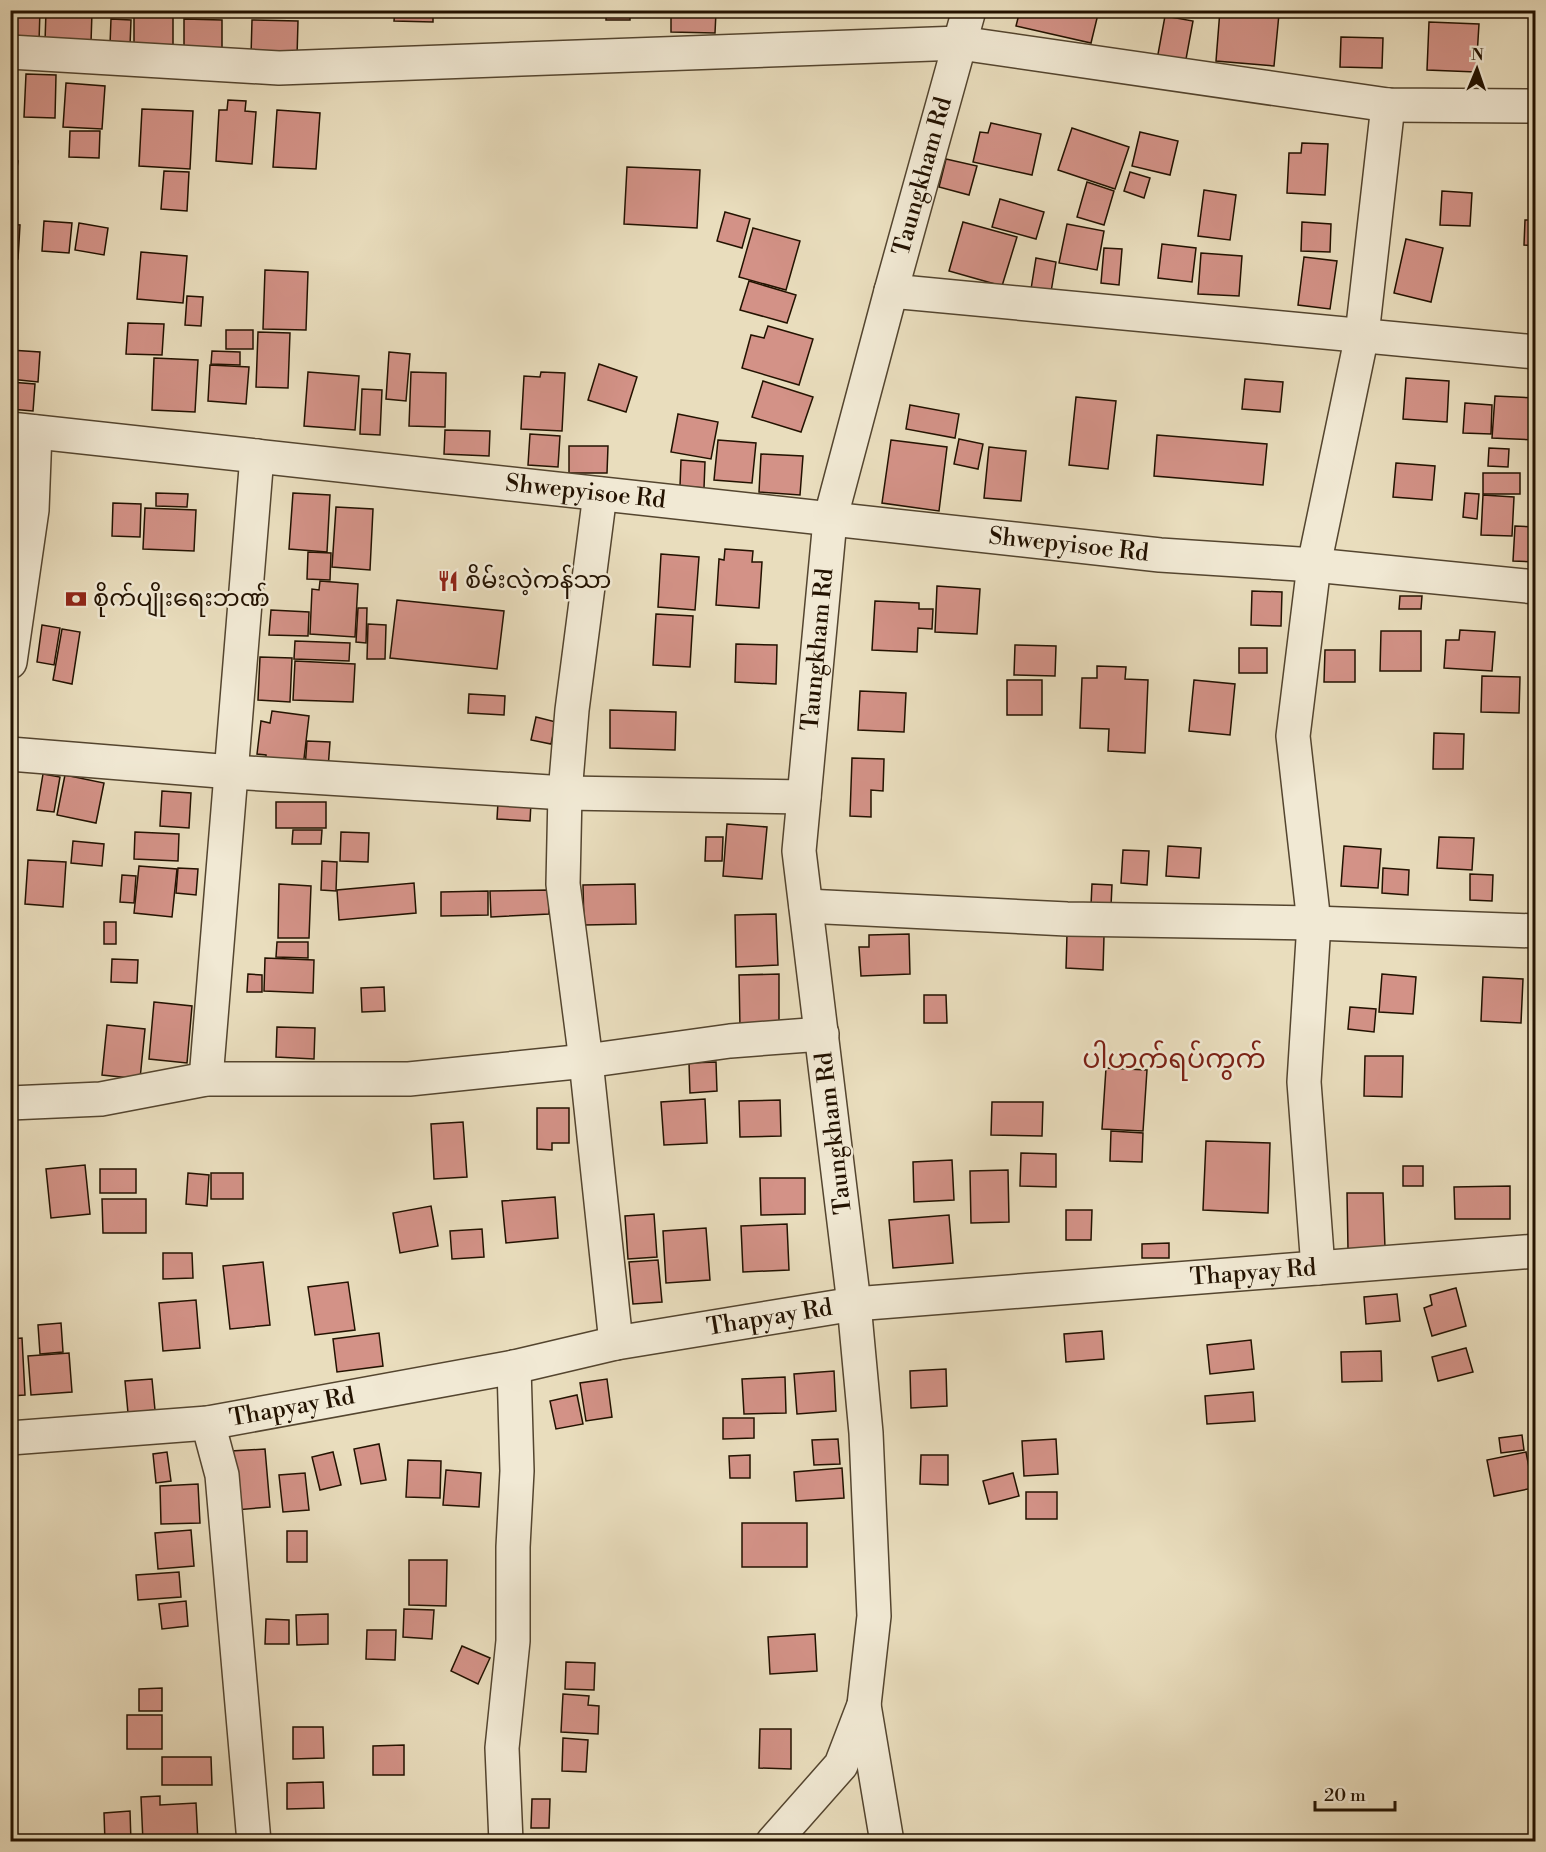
<svg xmlns="http://www.w3.org/2000/svg" width="1546" height="1852" font-family="'Libre Bodoni','Noto Sans Myanmar',serif">
<rect width="100%" height="100%" fill="#e9ddbd"/>
<filter id="stains"><feTurbulence type="fractalNoise" baseFrequency=".00333" numOctaves="4"/><feColorMatrix values="0 0 0 0 .2 0 0 0 0 .09 0 0 0 0 .02 0 0 0 .5 -.17"/></filter>
<radialGradient id="worn" r=".72"><stop offset=".6" stop-color="#630" stop-opacity="0"/><stop offset="1" stop-color="#630" stop-opacity=".3"/></radialGradient>
<g fill="#d39287" stroke="#231200" stroke-width="1.5">
<polygon points="14,10 40,10 39,42 12,41"/>
<polygon points="219,10 306,10 306,16 219,15"/>
<polygon points="395,10 433,10 433,22 394,21"/>
<rect x="606" y="10" width="24" height="10"/>
<polygon points="1020,10 1099,10 1091,43 1016,26"/>
<polygon points="1220,10 1279,14 1274,66 1216,61"/>
<polygon points="46,11 92,12 91,43 45,42"/>
<polygon points="671,11 716,12 715,33 671,32"/>
<rect x="134" y="12" width="39" height="38"/>
<polygon points="1165,16 1193,21 1184,70 1156,65"/>
<polygon points="111,19 131,20 130,46 110,45"/>
<polygon points="184,19 222,20 222,55 184,54"/>
<polygon points="252,20 298,21 297,57 251,56"/>
<polygon points="1429,22 1479,24 1476,72 1427,70"/>
<polygon points="1341,37 1383,38 1382,68 1340,67"/>
<polygon points="26,74 56,75 55,118 24,117"/>
<polygon points="66,83 105,86 102,129 63,127"/>
<polygon points="228,100 246,101 245,111 256,112 252,164 216,161 219,110 227,110"/>
<polygon points="142,109 193,111 190,169 139,166"/>
<polygon points="277,110 320,113 316,169 273,167"/>
<polygon points="991,123 1041,134 1032,175 973,162 980,132 988,133"/>
<polygon points="1072,128 1129,147 1115,189 1058,170"/>
<polygon points="70,131 100,131 99,158 69,157"/>
<polygon points="1140,132 1178,141 1170,175 1132,166"/>
<polygon points="1302,143 1328,144 1325,195 1287,193 1289,153 1301,153"/>
<polygon points="946,159 977,166 969,195 939,187"/>
<polygon points="10,160 18,161 11,212 10,211"/>
<polygon points="627,167 700,170 697,228 624,224"/>
<polygon points="164,171 189,172 187,211 161,209"/>
<polygon points="1130,172 1150,178 1144,198 1124,191"/>
<polygon points="1087,182 1114,191 1104,225 1077,217"/>
<polygon points="1204,190 1236,195 1230,240 1198,236"/>
<polygon points="1442,191 1472,193 1470,226 1440,225"/>
<polygon points="1000,199 1044,212 1036,239 992,227"/>
<polygon points="725,212 750,219 742,248 717,241"/>
<polygon points="1525,220 1536,220 1536,246 1524,245"/>
<polygon points="44,221 72,223 69,253 42,251"/>
<polygon points="963,222 1017,237 1002,286 949,271"/>
<polygon points="1302,222 1331,224 1330,252 1301,251"/>
<polygon points="79,223 108,228 104,255 75,250"/>
<polygon points="10,224 20,225 18,259 10,259"/>
<polygon points="1067,224 1104,231 1097,270 1059,263"/>
<polygon points="753,228 800,241 786,290 739,277"/>
<polygon points="1406,239 1443,248 1431,302 1394,293"/>
<polygon points="1162,244 1196,248 1192,282 1158,278"/>
<polygon points="1104,248 1122,249 1119,285 1101,283"/>
<polygon points="141,252 187,256 183,303 137,299"/>
<polygon points="1201,253 1242,256 1239,296 1198,294"/>
<polygon points="1304,257 1337,261 1330,309 1298,305"/>
<polygon points="1036,258 1056,262 1051,292 1031,289"/>
<polygon points="265,270 308,272 306,330 263,329"/>
<polygon points="749,281 796,295 787,323 740,310"/>
<polygon points="187,296 203,297 201,326 185,325"/>
<polygon points="128,323 164,324 162,355 126,354"/>
<polygon points="768,326 813,339 799,385 742,368 751,335 764,338"/>
<rect x="226" y="330" width="27" height="19"/>
<polygon points="258,332 290,333 288,388 256,387"/>
<polygon points="10,350 40,352 38,382 10,379"/>
<polygon points="212,351 240,352 240,365 211,364"/>
<polygon points="389,352 410,354 406,401 386,399"/>
<polygon points="154,358 198,360 195,412 152,410"/>
<polygon points="599,364 637,377 626,412 588,400"/>
<polygon points="210,365 249,367 246,404 208,401"/>
<polygon points="308,372 359,376 355,430 304,426"/>
<polygon points="411,372 446,373 445,427 409,426"/>
<polygon points="541,372 565,373 562,431 521,429 524,376 540,377"/>
<polygon points="1406,378 1449,381 1447,422 1403,419"/>
<polygon points="1245,379 1283,382 1280,412 1242,409"/>
<polygon points="763,381 813,397 801,432 752,417"/>
<polygon points="10,382 35,384 33,411 10,409"/>
<polygon points="362,389 382,390 380,435 360,434"/>
<polygon points="1495,396 1536,398 1535,440 1492,438"/>
<polygon points="1076,397 1116,401 1108,469 1069,465"/>
<polygon points="1465,403 1492,405 1491,434 1463,433"/>
<polygon points="910,405 959,414 955,438 906,429"/>
<polygon points="678,414 718,422 711,459 671,452"/>
<polygon points="445,430 490,431 489,456 444,454"/>
<polygon points="530,434 560,436 558,467 528,465"/>
<polygon points="1157,435 1267,444 1263,485 1154,476"/>
<polygon points="959,439 983,444 978,469 954,464"/>
<polygon points="718,440 756,443 752,483 714,480"/>
<polygon points="891,440 947,447 939,511 882,503"/>
<polygon points="569,446 608,446 607,473 569,473"/>
<polygon points="989,447 1026,451 1021,501 984,498"/>
<polygon points="1489,448 1509,449 1508,467 1488,466"/>
<polygon points="761,454 803,456 800,495 759,492"/>
<polygon points="681,460 705,462 704,488 680,486"/>
<polygon points="1396,463 1435,466 1432,500 1393,497"/>
<rect x="1483" y="473" width="37" height="21"/>
<polygon points="156,493 188,494 187,507 156,506"/>
<polygon points="293,493 330,495 327,552 289,549"/>
<polygon points="1465,493 1479,494 1477,519 1463,517"/>
<polygon points="1483,495 1514,497 1512,536 1481,535"/>
<polygon points="113,503 141,504 140,537 112,536"/>
<polygon points="336,507 373,509 370,570 332,567"/>
<polygon points="145,508 196,510 194,551 143,549"/>
<polygon points="1515,526 1536,527 1536,562 1513,561"/>
<polygon points="725,549 753,551 752,562 762,562 759,608 716,605 719,559 724,560"/>
<polygon points="308,552 331,553 330,580 307,579"/>
<polygon points="661,554 699,557 695,610 658,607"/>
<polygon points="320,581 358,584 355,637 310,634 312,589 319,590"/>
<polygon points="937,586 980,589 977,634 935,632"/>
<polygon points="1252,591 1282,592 1281,626 1251,625"/>
<polygon points="1400,596 1422,596 1421,609 1399,609"/>
<polygon points="397,600 504,611 497,669 390,658"/>
<polygon points="875,601 919,603 919,609 933,609 932,629 918,628 917,652 872,650"/>
<polygon points="358,608 367,608 366,643 356,642"/>
<polygon points="271,610 309,612 308,636 269,635"/>
<polygon points="656,614 693,616 690,667 653,665"/>
<polygon points="368,624 386,625 385,659 367,659"/>
<polygon points="42,625 60,628 54,665 37,662"/>
<polygon points="62,629 80,632 72,684 53,680"/>
<polygon points="1460,630 1495,632 1492,671 1444,668 1446,640 1459,640"/>
<polygon points="1381,631 1421,631 1421,671 1380,671"/>
<polygon points="295,641 350,643 349,661 294,659"/>
<polygon points="736,644 777,645 776,684 735,682"/>
<polygon points="1015,645 1056,646 1055,676 1014,675"/>
<rect x="1239" y="648" width="28" height="25"/>
<polygon points="1325,650 1355,650 1355,682 1324,682"/>
<polygon points="260,657 292,658 290,702 258,700"/>
<polygon points="295,661 355,664 353,702 293,700"/>
<polygon points="1097,666 1126,667 1125,679 1148,680 1145,753 1108,751 1109,729 1080,728 1082,678 1097,678"/>
<polygon points="1482,676 1520,677 1519,713 1481,712"/>
<rect x="1007" y="680" width="35" height="35"/>
<polygon points="1194,680 1235,684 1230,735 1189,731"/>
<polygon points="860,691 906,693 904,732 858,730"/>
<polygon points="469,694 505,696 504,715 468,713"/>
<polygon points="610,710 676,712 675,750 610,748"/>
<polygon points="272,711 309,716 303,767 266,763 266,755 257,754 261,721 270,723"/>
<polygon points="536,717 556,722 551,744 531,740"/>
<polygon points="1434,733 1464,734 1463,769 1433,769"/>
<polygon points="307,741 330,742 328,769 305,768"/>
<polygon points="852,758 884,759 883,791 871,790 871,817 850,816"/>
<polygon points="43,774 60,777 54,812 37,810"/>
<polygon points="65,775 104,783 96,823 57,815"/>
<polygon points="162,791 191,793 189,828 160,826"/>
<rect x="276" y="802" width="50" height="26"/>
<polygon points="498,802 531,803 530,821 497,819"/>
<polygon points="727,824 767,827 762,879 723,876"/>
<polygon points="293,830 322,830 321,844 292,844"/>
<polygon points="135,832 179,834 178,861 134,859"/>
<polygon points="341,832 369,833 368,862 340,861"/>
<polygon points="706,837 723,837 722,861 705,861"/>
<polygon points="1439,837 1474,838 1472,870 1437,868"/>
<polygon points="73,841 104,844 102,866 71,863"/>
<polygon points="1168,846 1201,848 1199,878 1166,876"/>
<polygon points="1344,846 1381,849 1378,888 1341,886"/>
<polygon points="1123,850 1149,851 1147,885 1121,883"/>
<polygon points="28,860 66,862 63,907 25,904"/>
<polygon points="322,861 337,862 336,891 321,890"/>
<polygon points="139,866 177,869 172,917 134,913"/>
<polygon points="178,868 198,869 196,895 176,893"/>
<polygon points="1383,868 1409,870 1408,895 1382,893"/>
<polygon points="1470,874 1493,875 1492,901 1470,900"/>
<polygon points="122,875 136,876 134,903 120,902"/>
<polygon points="414,883 416,913 339,920 337,890"/>
<polygon points="279,884 311,886 309,938 278,938"/>
<polygon points="635,884 636,924 584,925 583,885"/>
<polygon points="1092,884 1112,885 1111,906 1091,905"/>
<polygon points="549,890 549,914 491,917 490,891"/>
<polygon points="488,891 488,915 441,916 441,892"/>
<polygon points="776,914 778,965 736,967 735,915"/>
<rect x="104" y="922" width="12" height="22"/>
<polygon points="909,934 910,974 861,976 859,947 869,947 869,935"/>
<polygon points="1067,934 1104,936 1103,970 1066,968"/>
<polygon points="277,942 308,942 308,958 276,957"/>
<polygon points="265,958 314,960 313,993 264,991"/>
<polygon points="112,959 138,960 137,983 111,982"/>
<polygon points="248,974 262,975 262,992 247,992"/>
<polygon points="779,974 779,1028 740,1028 739,975"/>
<polygon points="1382,974 1416,977 1413,1014 1379,1012"/>
<polygon points="1483,977 1523,979 1521,1023 1481,1021"/>
<polygon points="384,987 385,1011 362,1012 361,988"/>
<polygon points="924,995 946,995 947,1023 924,1023"/>
<polygon points="154,1002 192,1006 187,1063 149,1059"/>
<polygon points="1350,1007 1376,1009 1374,1032 1348,1029"/>
<polygon points="107,1025 145,1029 140,1079 102,1075"/>
<polygon points="277,1027 315,1028 314,1059 276,1057"/>
<polygon points="1365,1056 1403,1056 1402,1097 1364,1096"/>
<polygon points="716,1062 717,1091 690,1093 689,1063"/>
<polygon points="1106,1068 1147,1070 1143,1131 1102,1129"/>
<polygon points="705,1099 707,1143 664,1145 661,1102"/>
<polygon points="780,1100 781,1136 740,1137 739,1101"/>
<polygon points="992,1102 1043,1102 1042,1136 991,1135"/>
<polygon points="537,1108 569,1108 569,1143 552,1143 552,1150 537,1149"/>
<polygon points="463,1122 467,1177 434,1179 431,1124"/>
<polygon points="1111,1131 1143,1133 1142,1162 1110,1161"/>
<polygon points="1206,1141 1270,1143 1268,1213 1203,1210"/>
<polygon points="1021,1153 1056,1154 1056,1187 1020,1186"/>
<polygon points="952,1160 954,1200 914,1202 913,1162"/>
<polygon points="85,1165 90,1214 51,1218 46,1169"/>
<rect x="1403" y="1166" width="20" height="20"/>
<rect x="100" y="1169" width="36" height="24"/>
<polygon points="1008,1170 1009,1222 971,1223 970,1171"/>
<polygon points="188,1173 209,1175 207,1206 186,1204"/>
<rect x="211" y="1173" width="32" height="26"/>
<polygon points="760,1178 805,1178 805,1214 761,1215"/>
<polygon points="1510,1186 1510,1219 1455,1219 1454,1187"/>
<polygon points="1347,1193 1383,1193 1385,1248 1348,1249"/>
<polygon points="555,1197 558,1238 506,1243 502,1201"/>
<polygon points="102,1199 146,1199 146,1233 103,1233"/>
<polygon points="431,1206 438,1246 400,1253 393,1213"/>
<polygon points="1066,1210 1092,1210 1091,1240 1066,1240"/>
<polygon points="654,1214 657,1257 628,1259 625,1216"/>
<polygon points="949,1215 953,1263 893,1268 889,1220"/>
<polygon points="787,1224 789,1270 743,1272 741,1226"/>
<polygon points="706,1228 710,1280 666,1283 663,1231"/>
<polygon points="482,1229 484,1257 452,1259 450,1231"/>
<polygon points="1169,1243 1169,1258 1142,1258 1142,1244"/>
<polygon points="163,1253 192,1253 193,1278 163,1279"/>
<polygon points="658,1260 662,1302 633,1304 629,1262"/>
<polygon points="263,1262 270,1325 230,1329 223,1266"/>
<polygon points="348,1282 355,1330 315,1335 308,1287"/>
<polygon points="1456,1288 1466,1326 1432,1336 1424,1308 1432,1305 1430,1295"/>
<polygon points="1397,1294 1400,1321 1366,1324 1364,1297"/>
<polygon points="196,1300 200,1348 163,1351 159,1303"/>
<polygon points="61,1323 63,1352 40,1354 38,1325"/>
<polygon points="1102,1331 1104,1359 1066,1362 1064,1334"/>
<polygon points="379,1333 383,1366 337,1372 333,1339"/>
<polygon points="22,1338 25,1395 10,1396 10,1339"/>
<polygon points="1251,1340 1254,1369 1210,1374 1207,1345"/>
<polygon points="1466,1348 1473,1372 1438,1381 1432,1357"/>
<polygon points="1381,1351 1382,1381 1342,1382 1341,1352"/>
<polygon points="69,1353 72,1392 31,1395 28,1356"/>
<polygon points="946,1369 947,1406 911,1408 910,1371"/>
<polygon points="834,1371 836,1411 797,1414 794,1374"/>
<polygon points="785,1377 786,1413 744,1414 742,1379"/>
<polygon points="152,1379 155,1410 128,1413 125,1381"/>
<polygon points="607,1379 612,1417 586,1421 580,1383"/>
<polygon points="1253,1392 1255,1421 1207,1424 1205,1396"/>
<polygon points="577,1395 583,1424 556,1429 550,1401"/>
<polygon points="723,1418 754,1418 754,1438 723,1439"/>
<polygon points="1522,1435 1524,1450 1501,1453 1499,1438"/>
<polygon points="838,1439 840,1464 814,1465 812,1440"/>
<polygon points="1056,1439 1058,1474 1024,1476 1022,1441"/>
<polygon points="379,1444 386,1480 361,1484 354,1449"/>
<polygon points="265,1449 270,1507 235,1510 231,1451"/>
<polygon points="167,1452 171,1481 156,1483 153,1454"/>
<polygon points="333,1452 341,1485 320,1490 312,1457"/>
<polygon points="1526,1452 1533,1488 1494,1496 1487,1460"/>
<polygon points="750,1455 750,1478 730,1478 729,1456"/>
<polygon points="921,1455 948,1455 948,1485 920,1484"/>
<polygon points="408,1460 441,1461 440,1498 406,1497"/>
<polygon points="842,1468 844,1498 796,1501 794,1472"/>
<polygon points="446,1470 481,1473 479,1507 443,1505"/>
<polygon points="305,1473 309,1510 283,1512 279,1475"/>
<polygon points="1013,1473 1019,1496 989,1504 983,1481"/>
<polygon points="198,1484 200,1523 161,1524 160,1486"/>
<rect x="1026" y="1492" width="31" height="27"/>
<rect x="742" y="1523" width="65" height="44"/>
<polygon points="191,1530 194,1566 158,1569 155,1533"/>
<rect x="287" y="1531" width="20" height="31"/>
<polygon points="409,1560 447,1560 446,1606 409,1605"/>
<polygon points="179,1572 181,1597 138,1600 136,1575"/>
<polygon points="186,1601 188,1626 162,1629 159,1604"/>
<polygon points="404,1609 434,1610 432,1639 403,1637"/>
<polygon points="328,1614 328,1644 297,1645 296,1615"/>
<polygon points="266,1619 289,1620 289,1644 265,1644"/>
<polygon points="367,1630 396,1630 395,1660 366,1659"/>
<polygon points="815,1634 817,1671 770,1674 768,1637"/>
<polygon points="462,1646 490,1658 478,1684 451,1671"/>
<polygon points="566,1662 595,1663 594,1690 565,1689"/>
<polygon points="162,1688 162,1711 139,1711 139,1689"/>
<polygon points="563,1694 589,1696 588,1705 599,1706 598,1734 561,1732"/>
<rect x="127" y="1715" width="35" height="34"/>
<polygon points="293,1727 323,1727 324,1758 293,1759"/>
<polygon points="760,1729 791,1729 791,1769 759,1768"/>
<polygon points="563,1738 588,1740 586,1772 562,1771"/>
<polygon points="404,1745 404,1775 373,1775 373,1746"/>
<polygon points="162,1757 211,1757 212,1785 162,1785"/>
<polygon points="323,1782 324,1808 287,1809 287,1783"/>
<polygon points="160,1796 160,1805 196,1803 198,1842 143,1842 141,1797"/>
<polygon points="532,1799 550,1799 549,1828 531,1828"/>
<polygon points="130,1811 131,1842 105,1842 104,1813"/>
</g>
<g fill="none" stroke-linecap="round" stroke-linejoin="round">
<defs>
<g id="minor">
<polyline points="10,52 279,68 960,43 1388,105 1536,106"/>
<polyline points="891,291 1536,352"/>
<path id="s1" d="M10,429L1160,555L1314,565L1536,587"/>
<polyline points="600,494 572,710 565,793 563,884 586,1061 616,1343"/>
<polyline points="10,662 32,510 35,432"/>
<polyline points="10,754 232,772 565,793 804,797"/>
<polyline points="806,906 1067,919 1314,923 1536,931"/>
<polyline points="206,1079 257,456"/>
<polyline points="10,1103 101,1099 206,1079 409,1079 586,1061 730,1041 822,1034"/>
<polyline points="1318,1268 1304,1082 1314,923 1293,736 1314,565 1362,335 1388,105"/>
<polyline points="208,1423 222,1475 254,1842"/>
<path id="s2" d="M10,1438L208,1423L514,1367L616,1343L854,1304L1536,1251"/>
<polyline points="864,1705 887,1842"/>
<polyline points="506,1842 502,1748 513,1641 513,1547 517,1471 514,1367"/>
<path id="s3" d="M773,1842L841,1765L864,1705L874,1616L866,1433L854,1304L799,851L830,520L891,291L969,10"/>
</g>
</defs>
<use href="#minor" stroke="#54452f" stroke-width="36"/>
<use href="#minor" stroke="#f1e9d4" stroke-width="33"/>
</g>
<defs>
<symbol id="restaurant-bare" viewBox="-9 -9 18 18"><path d="M-5-6h1v4h1v-4h1v4h1v-4h1v5L-1.5 .5V6h-2V.5L-5-1ZM5-6V6H3V1.5H1.5Q1.5-4 5-6Z" fill="#8f2418" stroke="#f1e9d4" stroke-width="2.5" paint-order="stroke"/></symbol>
<symbol id="bank-bare" viewBox="-9 -9 18 18"><path d="M-6-4H6V4H-6ZM0-2.3a2.3 2.3 0 1 0 0 4.6a2.3 2.3 0 1 0 0-4.6Z" fill="#8f2418" stroke="#f1e9d4" stroke-width="2.5" paint-order="stroke"/></symbol>
</defs>
<g fill-rule="evenodd">
<use href="#restaurant-bare" x="433" y="566" width="30" height="30"/>
<use href="#bank-bare" x="61" y="584" width="30" height="30"/>
</g>
<g text-anchor="middle" dominant-baseline="central" stroke-width="5" stroke-linejoin="round" paint-order="stroke">
<g font-size="24" fill="#231200" stroke="#f1e9d4">
<text stroke="none"><textPath href="#s3" startOffset="1714">Taungkham Rd</textPath></text>
<text stroke="none"><textPath href="#s1" startOffset="579">Shwepyisoe Rd</textPath></text>
<text stroke="none"><textPath href="#s1" startOffset="1065">Shwepyisoe Rd</textPath></text>
<text stroke="none"><textPath href="#s3" startOffset="1228">Taungkham Rd</textPath></text>
<text transform="translate(834 1133) rotate(-97)">Taungkham Rd</text>
<text stroke="none"><textPath href="#s2" startOffset="1256">Thapyay Rd</textPath></text>
<text stroke="none"><textPath href="#s2" startOffset="770">Thapyay Rd</textPath></text>
<text stroke="none"><textPath href="#s2" startOffset="284">Thapyay Rd</textPath></text>
</g>
<g font-size="24" fill="#231200" stroke="#f1e9d4" text-anchor="start">
<text x="465" y="581">စိမ်းလဲ့ကန်သာ</text>
<text x="93" y="599">စိုက်ပျိုးရေးဘဏ်</text>
</g>
<g font-size="27" fill="#7a1f14" stroke="#f1e9d4">
<text x="1174" y="1060">ပါဟက်ရပ်ကွက်</text>
</g>
</g>
<rect width="1546" height="1852" fill="none" stroke="#e9ddbd" stroke-width="36"/>
<rect x="12" y="12" width="1522" height="1828" fill="none" stroke="#231200" stroke-width="3"/>
<rect x="18" y="18" width="1510" height="1816" fill="none" stroke="#231200" stroke-width="1.5"/>
<g transform="translate(1477 69) rotate(2)" stroke="#f1e9d4" stroke-width="4.5" paint-order="stroke">
<path d="M0-4.5L10 22L0 15L-10 22Z" fill="#231200"/>
<text y="-9" font-size="16" font-weight="bold" text-anchor="middle" fill="#231200">N</text>
</g>
<path d="M1315 1801v9h80v-9" fill="none" stroke="#231200" stroke-width="3"/>
<text x="1324" y="1801" font-size="18" fill="#231200" stroke="#f1e9d4" stroke-width="4.5" paint-order="stroke">20 m</text>
<rect width="100%" height="100%" filter="url(#stains)"/>
<rect width="100%" height="100%" fill="url(#worn)"/>
</svg>
